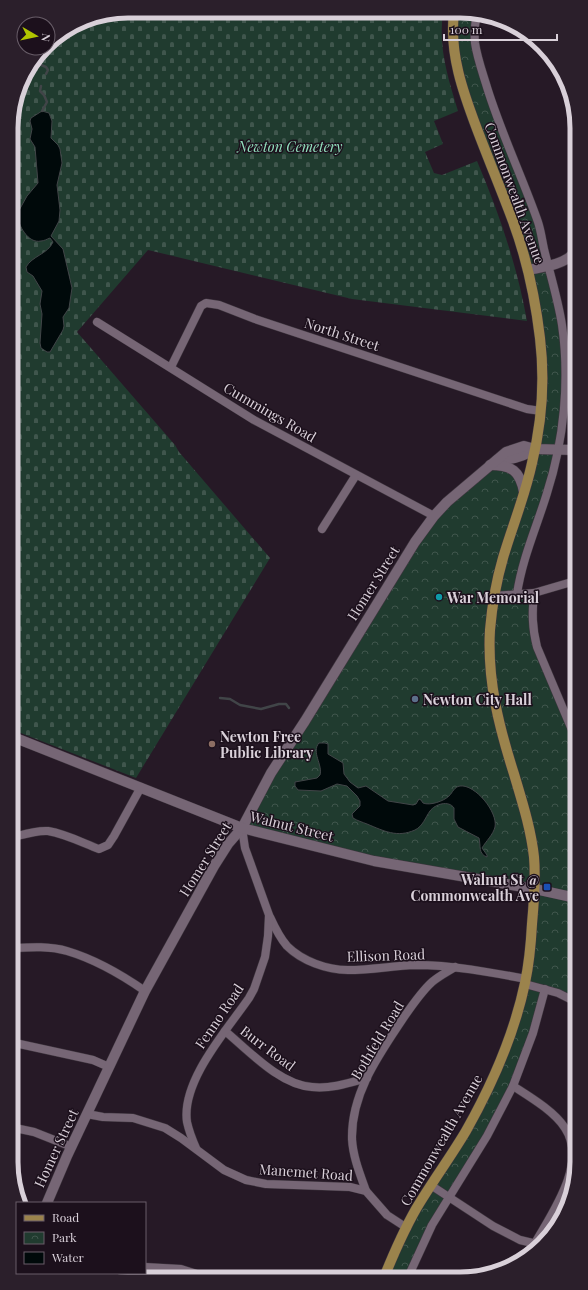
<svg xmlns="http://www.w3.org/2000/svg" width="588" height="1290" font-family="'Playfair Display',serif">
<defs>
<pattern id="cemetery-stones" width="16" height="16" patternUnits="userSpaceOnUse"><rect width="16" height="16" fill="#203b2f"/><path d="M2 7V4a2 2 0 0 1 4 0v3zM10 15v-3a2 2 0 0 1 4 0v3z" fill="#40564d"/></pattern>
<pattern id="park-crowns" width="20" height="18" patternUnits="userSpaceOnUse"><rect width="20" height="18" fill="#203b2f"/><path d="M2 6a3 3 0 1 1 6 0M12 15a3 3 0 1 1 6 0" fill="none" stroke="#40564d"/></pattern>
</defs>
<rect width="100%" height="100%" fill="#261926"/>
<path fill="url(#cemetery-stones)" d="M128,11L443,13C438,47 448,78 458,111L434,121L443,144L425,152L434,173L442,175L477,161C499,213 517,265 527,321L352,299L148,250L77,332L175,445L179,452L270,558L136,778L13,730L11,121L23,76L45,48H48V44L51,40L84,20Z"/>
<polygon fill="url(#park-crowns)" points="454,13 477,13 474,33 505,137 549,265 564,362 557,450 517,593 534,593 534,634 575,737 576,1002 545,990 513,1086 448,1197 409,1275 385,1275 407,1228 468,1127 519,1005 535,889 374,861 242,828 424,529 490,465 507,467 524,491 541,411 534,295 462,86"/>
<g fill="#00090a" stroke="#414548">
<path d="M42,111L49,113L52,121L51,138L58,145L60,149L62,163L57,185L60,210L59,221L51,236L63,249L72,288L69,308L63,317L64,326L63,330L50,352H47L41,348L40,343L42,314L40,304L42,291L33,276L27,272L26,267C32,256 48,254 53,242L50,238C47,239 44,241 41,241C28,244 18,225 17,214L27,196L38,183L35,147L30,139L32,129L30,121L31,118Z"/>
<path d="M319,743H325L328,744V754L343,763L344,774L350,782L358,788L366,786L388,801L413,805L416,804L419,799L421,800L423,803C430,806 444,801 449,796C453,792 454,787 460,786C475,784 498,812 495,827C493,835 486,841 482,848L487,855V857C478,854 481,846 479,838L458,827L454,819V808C449,800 435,804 430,811C425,818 423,826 415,830C397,838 384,831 367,824C362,822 358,821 353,818L352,814L360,806V801L357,796L347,786L337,784L321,791L298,790L295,786V782L317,778L320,775C323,765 311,752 319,743Z"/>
</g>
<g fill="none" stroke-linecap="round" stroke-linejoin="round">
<g stroke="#414548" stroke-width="2.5">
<polyline points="34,62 46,67 48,70 46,74"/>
<polyline points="41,86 40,91 44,95 47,102 42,111"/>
<polyline points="13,536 17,537"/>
<polyline points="220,698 230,699 240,705 261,709 279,704 286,704 289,708"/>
</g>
<defs>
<g id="minor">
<path d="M477,13C475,23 474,33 475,43C477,57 482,71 486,84C500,131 522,176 538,222C541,231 542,240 544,249C550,274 558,299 562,325C570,380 564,440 547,493C537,526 522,559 517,594"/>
<polyline points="97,322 254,420 434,516"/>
<polyline points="171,367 201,306 206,303 219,305 255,319 527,409 541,411"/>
<polyline points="322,529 356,475"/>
<path d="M534,593C532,613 532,627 537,647L575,737"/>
<polyline points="494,596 534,593 575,581"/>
<path d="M14,837C25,834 37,830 48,831C66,834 83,843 99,849L108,845L114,836L141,787"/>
<path d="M270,917C275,928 280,938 287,946C302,961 327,970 348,970C370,970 392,966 415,965C452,965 489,972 526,979"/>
<path d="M14,948C32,947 50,946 67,951C94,959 122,975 145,991"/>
<polyline points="525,984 558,993 576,1002"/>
<path d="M225,1031C249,1051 280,1085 312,1087C331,1089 349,1083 367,1078"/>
<polyline points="15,1043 93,1060 109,1067"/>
<path d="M513,1086C530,1097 554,1111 565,1128C588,1163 552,1213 535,1243"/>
<polyline points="87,1114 103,1117 133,1118 165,1128 181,1138 224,1170 246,1180 266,1184 350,1187 366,1191 387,1215 407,1228"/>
<polyline points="15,1128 34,1132 72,1147"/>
<path d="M196,1148C192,1139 189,1131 187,1122C181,1081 227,1030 249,998L254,989L265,957L268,936L269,915L245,848L242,828"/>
<polyline points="432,1186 493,1226 520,1240 541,1245"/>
<path d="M366,1191C360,1174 353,1157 352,1139C351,1094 378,1056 402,1020C411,1007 420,993 432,982C439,976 447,972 455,967"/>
<polyline points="145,1267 181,1269 203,1276"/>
<polyline points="409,1275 432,1225 487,1136 513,1086 533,1033 545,989"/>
</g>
<g id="tertiary">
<path d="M528,270C542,267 563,265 573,254"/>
<path d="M497,460C512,460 523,457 535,449"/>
<path d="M490,465C512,465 520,471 524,492"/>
<polyline points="47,1203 67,1156 145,991 214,866 228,844 242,828 271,773 305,721 415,542 434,516 447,502 506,452 524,446 535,449 574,450"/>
</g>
<polyline id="secondary" points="13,737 242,828 374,861 535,889 576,898"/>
<path id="primary" d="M385,1275C394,1253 404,1230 416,1209C432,1182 450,1158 466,1131C492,1085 514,1035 525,983C529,964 531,943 532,924C534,902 536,880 534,857C531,829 522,801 514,774C499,727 487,680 490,630C492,606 496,582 503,558C512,527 525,496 532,463C542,422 545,380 540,338C535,296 526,255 511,216C500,187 488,158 477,129C463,92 449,53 454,13"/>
</defs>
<use href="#minor" stroke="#3f363f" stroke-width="9"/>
<use href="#tertiary" stroke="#3f363f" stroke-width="11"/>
<use href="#secondary" stroke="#3f363f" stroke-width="11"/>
<use href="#primary" stroke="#3f363f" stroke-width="11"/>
<use href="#minor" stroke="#766675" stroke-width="8"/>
<use href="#tertiary" stroke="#766675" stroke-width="10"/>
<use href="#secondary" stroke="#766675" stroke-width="10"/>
<use href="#primary" stroke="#9b834c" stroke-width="10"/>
</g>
<circle fill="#0f9aa8" stroke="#1c101c" stroke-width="1.5" cx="439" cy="597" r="4"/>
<circle fill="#5c6f8a" stroke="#1c101c" stroke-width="1.5" cx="415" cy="699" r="4"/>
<circle fill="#8d6e63" stroke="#1c101c" stroke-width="1.5" cx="212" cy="744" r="4"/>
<rect fill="#1a4fb4" stroke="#1c101c" stroke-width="1.5" x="543" y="883" width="8" height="8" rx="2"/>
<g text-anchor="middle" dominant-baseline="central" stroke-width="3" stroke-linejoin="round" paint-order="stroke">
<g font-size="14" font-style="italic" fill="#92e1be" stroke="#1c101c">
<text x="290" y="146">Newton Cemetery</text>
</g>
<g font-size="14" fill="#d9d0d9" stroke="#1c101c">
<text transform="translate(515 193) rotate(70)">Commonwealth Avenue</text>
<text transform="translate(342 334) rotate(18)">North Street</text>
<text transform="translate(270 412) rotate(30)">Cummings Road</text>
<text transform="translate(373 583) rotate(-58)">Homer Street</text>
<text transform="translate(292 826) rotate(14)">Walnut Street</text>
<text transform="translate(205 859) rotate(-58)">Homer Street</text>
<text transform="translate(386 955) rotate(-2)">Ellison Road</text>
<text transform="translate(219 1016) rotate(-56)">Fenno Road</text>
<text transform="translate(377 1040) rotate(-59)">Bothfeld Road</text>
<text transform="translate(268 1048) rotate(37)">Burr Road</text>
<text transform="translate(441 1140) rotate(-60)">Commonwealth Avenue</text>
<text transform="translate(56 1148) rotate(-65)">Homer Street</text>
<text transform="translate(306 1172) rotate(4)">Manemet Road</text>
</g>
<g font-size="14" font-weight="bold" fill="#d9d0d9" stroke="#1c101c" text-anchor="start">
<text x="447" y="597">War Memorial</text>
<text x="423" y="699">Newton City Hall</text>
<text x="220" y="736">Newton Free<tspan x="220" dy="16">Public Library</tspan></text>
<text x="539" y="879" text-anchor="end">Walnut St @<tspan x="539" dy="16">Commonwealth Ave</tspan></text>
</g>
</g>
<path d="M0 0H588V1290H0ZM128 18H460A110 110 0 0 1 570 128V1162A110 110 0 0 1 460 1272H128A110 110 0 0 1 18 1162V128A110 110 0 0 1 128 18Z" fill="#2b1f2b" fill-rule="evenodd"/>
<path fill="none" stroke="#d9d0d9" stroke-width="5" d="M128 18H460A110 110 0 0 1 570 128V1162A110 110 0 0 1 460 1272H128A110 110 0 0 1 18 1162V128A110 110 0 0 1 128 18Z"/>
<rect x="16" y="1202" width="130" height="72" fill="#1c101c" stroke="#685d68"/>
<rect x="24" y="1215" width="20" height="6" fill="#9b834c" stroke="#685d68"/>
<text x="52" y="1222" font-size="12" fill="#d9d0d9">Road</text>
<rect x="24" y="1232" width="20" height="12" fill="url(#park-crowns)" stroke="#685d68"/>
<text x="52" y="1242" font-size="12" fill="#d9d0d9">Park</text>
<rect x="24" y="1252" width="20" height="12" fill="#00090a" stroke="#685d68"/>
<text x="52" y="1262" font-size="12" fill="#d9d0d9">Water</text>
<g transform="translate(36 36) rotate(99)"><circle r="19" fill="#1c101c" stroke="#685d68"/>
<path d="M0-3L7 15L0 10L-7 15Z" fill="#b0c500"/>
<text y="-6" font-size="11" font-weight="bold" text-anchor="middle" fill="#d9d0d9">N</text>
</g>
<path d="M444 34v6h113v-6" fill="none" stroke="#d9d0d9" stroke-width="2"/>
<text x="450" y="34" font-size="12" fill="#d9d0d9" stroke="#1c101c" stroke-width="3" paint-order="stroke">100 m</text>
</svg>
